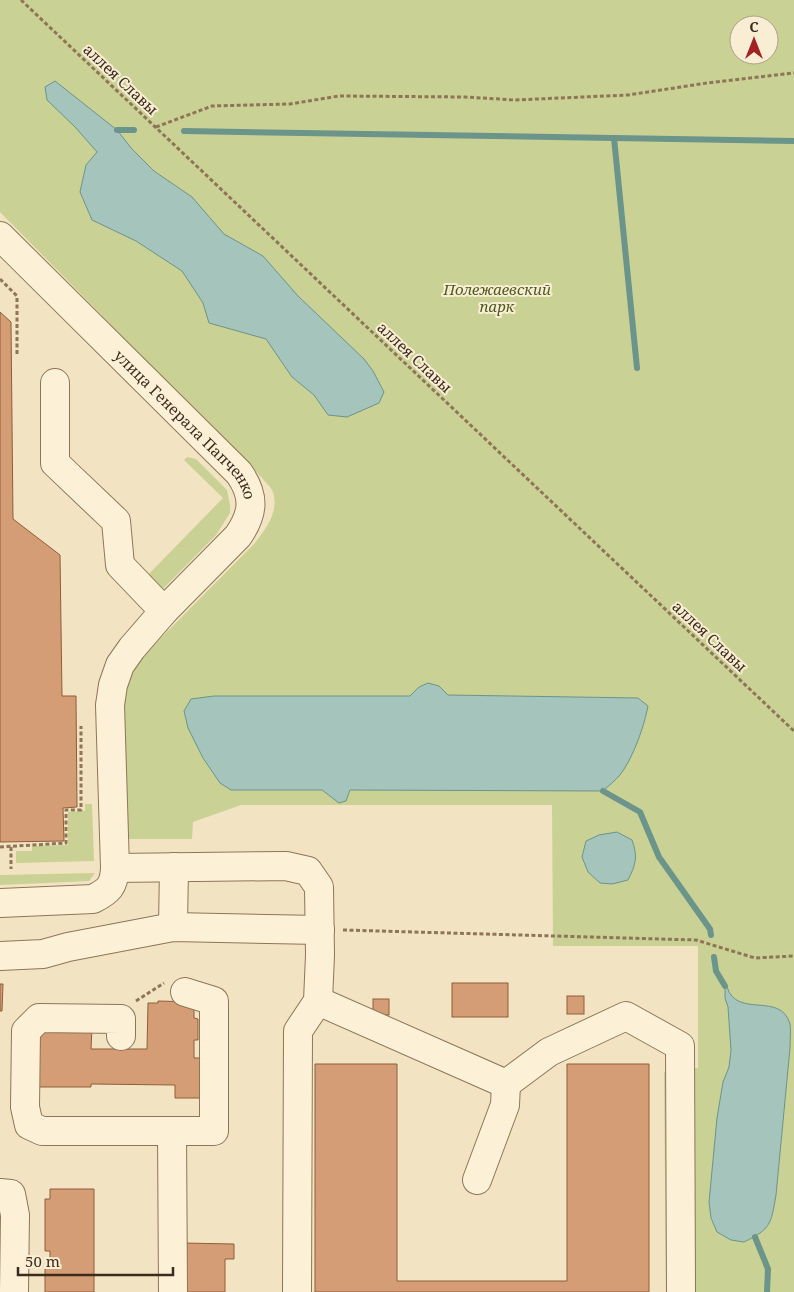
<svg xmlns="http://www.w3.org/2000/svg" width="794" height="1292" font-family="'Noto Serif',serif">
<rect width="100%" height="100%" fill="#f2e4c2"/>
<g fill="#cad195" fill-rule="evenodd">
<path d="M0,0H794V1292H666L664,1072L698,1068V946H553L552,805H241L193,822L192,839H128L123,704L127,682L140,659L254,544C265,530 281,510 272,490C270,486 265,482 262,478L0,212ZM739,25H769V55H739Z"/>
<polygon points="187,457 196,459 227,490 230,505 230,513 216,535 159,593 143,580 223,498 184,460"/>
<polygon points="85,804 92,804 94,861 16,863 16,851 32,851 32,846 68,845 68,812 85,811"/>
<polygon points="95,873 89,881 0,885 0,875"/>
</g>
<g fill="#a5c4bb" stroke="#6b948a">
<polygon points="55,81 117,130 132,149 154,171 192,197 224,234 263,256 298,296 364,359 373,371 384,392 379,403 347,417 328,415 314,395 292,377 266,339 209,323 203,303 182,271 136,241 92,220 80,192 86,165 97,152 75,127 47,100 45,87"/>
<path d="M428,683L439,686L448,695L638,698L648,706C644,727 633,758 620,775C615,781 608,786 603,791L350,790L346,801L339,803L322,790H231L220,783L203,758L188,728L184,711L191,699L214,696H410L419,687Z"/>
<path d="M617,832L632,840C638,857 636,864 628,880L612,884L600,883L588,872L582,857L586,841L599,835Z"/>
<path d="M725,986L727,987C737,1019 781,991 790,1024C791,1031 790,1040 790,1048L776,1195C771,1224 771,1229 744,1242L731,1240L717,1232L711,1218L709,1202L717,1118L723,1082L729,1067L731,1050L728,1007L725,998Z"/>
</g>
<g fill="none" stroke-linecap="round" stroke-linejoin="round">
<g stroke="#6b948a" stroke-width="6">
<polyline points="117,130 134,130"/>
<polyline points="184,131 794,141"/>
<polyline points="614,138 637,368"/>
<polyline points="603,791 640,812 659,857 710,929 711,935"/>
<polyline points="714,957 716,971 725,986"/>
<polyline points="755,1237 768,1269 767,1292"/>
</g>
</g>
<g fill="#d49d75" stroke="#905d3b">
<polygon points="0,312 11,322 13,519 60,555 62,696 76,696 77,807 63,808 64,841 0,842"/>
<rect x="452" y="983" width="56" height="34"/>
<polygon points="0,984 3,984 2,1011 0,1011"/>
<rect x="567" y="996" width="17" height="18"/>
<rect x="373" y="999" width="16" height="16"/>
<polygon points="158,1001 194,1002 194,1018 198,1019 198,1040 194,1040 194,1058 204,1058 203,1098 175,1098 175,1085 91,1084 91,1087 37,1087 38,1027 92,1028 91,1049 147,1049 148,1003 158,1003"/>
<polygon points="315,1064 397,1064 397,1281 567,1281 567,1064 649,1064 649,1292 315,1292"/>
<polygon points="50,1189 94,1189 94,1292 45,1292 45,1268 50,1268 50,1251 45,1251 45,1199 50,1199"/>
<polygon points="183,1243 234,1244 234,1259 225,1259 225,1292 182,1292"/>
</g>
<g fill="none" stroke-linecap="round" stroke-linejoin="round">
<defs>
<g id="minor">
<path id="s1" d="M0,236L239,473C255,496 254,513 238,536L164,611L132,648L120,665L113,685L110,705L115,868C114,886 109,891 93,899L0,903"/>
<polyline points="55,383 55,463 116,521 120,565 164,611"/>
<polyline points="115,868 286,866 308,871 319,887 320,955 318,1001 298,1031 297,1292"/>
<polyline points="173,927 174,867"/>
<polyline points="0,956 43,954 68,947 173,927 320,930"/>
<polyline points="318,1001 506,1084 549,1052 626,1016 680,1046 681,1292"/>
<polyline points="121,1036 121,1019 39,1018 26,1031 25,1107 29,1125 42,1131 214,1131 214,1001 185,992"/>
<polyline points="172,1131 173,1292"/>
<polyline points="477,1180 505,1105 506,1084"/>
<polyline points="0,1193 11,1194 15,1215 14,1292"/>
</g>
</defs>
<use href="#minor" stroke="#8e7557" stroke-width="30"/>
<g stroke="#8e7557" stroke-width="3" stroke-dasharray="4 2.5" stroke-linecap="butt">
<polyline points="21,0 794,731"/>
<polyline points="156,127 212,106 290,104 339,96 465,97 515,100 628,95 707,83 794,73"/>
<polyline points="0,279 17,296 17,355"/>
<polyline points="0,847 66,843 66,810 81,810 81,726"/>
<polyline points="11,847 11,869"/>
<polyline points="343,930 696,940 755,958 794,956"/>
<polyline points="136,1001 164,983"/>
</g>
<use href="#minor" stroke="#fcf1d7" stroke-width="28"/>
</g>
<g text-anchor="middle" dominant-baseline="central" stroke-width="4" stroke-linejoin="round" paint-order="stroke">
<g font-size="15" fill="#3d2c1d" stroke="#f9eed3">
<text transform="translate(121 79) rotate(43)">аллея Славы</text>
<text transform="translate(415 357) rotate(43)">аллея Славы</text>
<text stroke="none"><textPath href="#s1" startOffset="265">улица Генерала Папченко</textPath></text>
<text transform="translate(710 636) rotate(43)">аллея Славы</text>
</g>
<g font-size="15" font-style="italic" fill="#4c5b22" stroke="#f9eed3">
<text x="497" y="289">Полежаевский<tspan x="497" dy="17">парк</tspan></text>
</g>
</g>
<g transform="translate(754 40)"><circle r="24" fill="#f9eed3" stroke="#aea08a"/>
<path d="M0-4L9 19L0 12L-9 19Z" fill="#a32222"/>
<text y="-8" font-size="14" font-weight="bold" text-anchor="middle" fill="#3d2c1d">С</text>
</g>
<path d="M18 1267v8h155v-8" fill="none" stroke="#3d2c1d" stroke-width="2.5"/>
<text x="25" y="1267" font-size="15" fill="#3d2c1d" stroke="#f9eed3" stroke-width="4" paint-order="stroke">50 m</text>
</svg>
